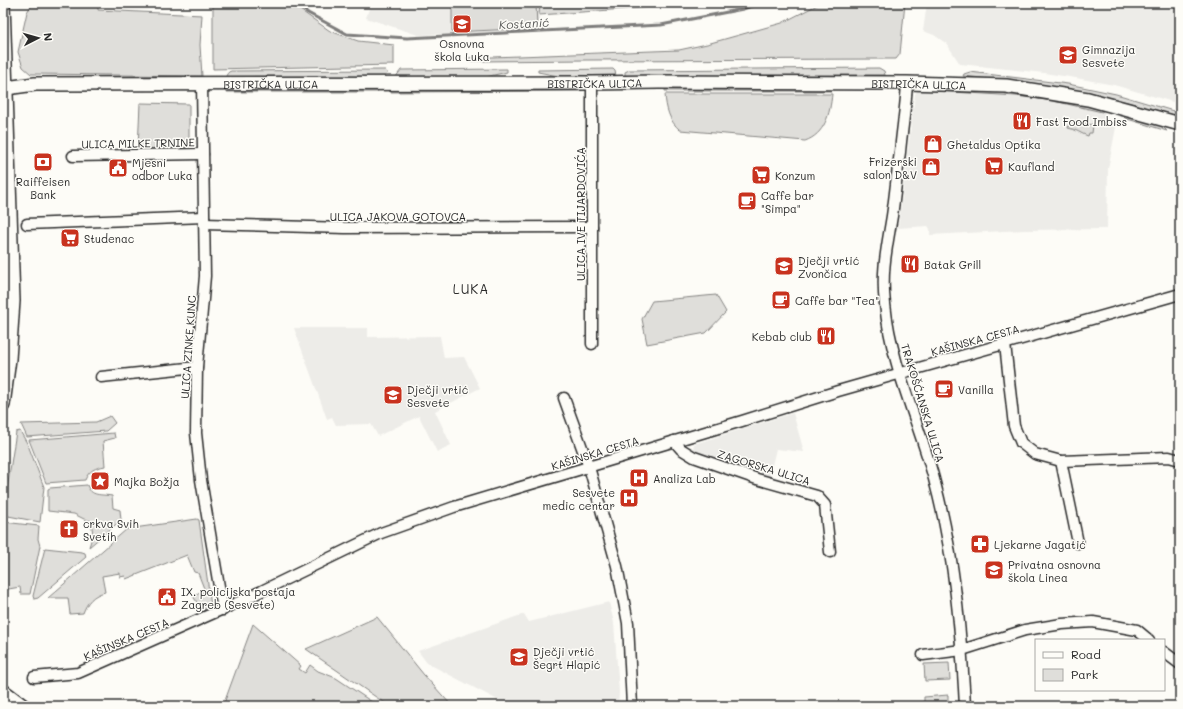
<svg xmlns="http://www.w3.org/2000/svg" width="1183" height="709" font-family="Mali,sans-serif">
<rect width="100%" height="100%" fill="#fdfcf7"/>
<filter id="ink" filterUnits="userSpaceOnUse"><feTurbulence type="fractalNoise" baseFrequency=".025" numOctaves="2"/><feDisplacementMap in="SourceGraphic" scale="8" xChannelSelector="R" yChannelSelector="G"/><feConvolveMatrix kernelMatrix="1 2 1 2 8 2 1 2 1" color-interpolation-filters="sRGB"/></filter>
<g filter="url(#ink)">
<g fill="#edece8">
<polygon points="371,3 540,3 540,30 418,35 366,18"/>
<polygon points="927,3 1180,3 1180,104 1114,85 1076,78 1044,73 960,64 947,44 934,35 923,31"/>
<polygon points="965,88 1099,107 1105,113 1106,120 1117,122 1108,169 1107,229 1025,230 930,235 930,229 928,226 898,228 915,94 919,89"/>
<polygon points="294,328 368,328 368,337 440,336 444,358 464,357 480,388 435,411 451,445 437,452 419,416 378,436 371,424 336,425 332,417 327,419"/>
<polygon points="793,413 804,452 776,449 769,477 695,451 693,449 694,444"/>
<polygon points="609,602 614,623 619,692 618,706 509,706 427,663 418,651 524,614 529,622"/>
</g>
<g fill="#dfdeda" stroke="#858482">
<polygon points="33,3 98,3 98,10 202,15 200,45 202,76 31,74 23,67 18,52 27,12"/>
<polygon points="213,3 290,3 330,31 358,41 394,45 394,65 213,69"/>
<polygon points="452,3 536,3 537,28 452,32"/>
<polygon points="540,3 672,3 654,7 539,15"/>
<polygon points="821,3 905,3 900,54 896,59 887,59 587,60 481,61 471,61 466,58 679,50 707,44 782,23"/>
<polygon points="879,68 884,71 885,75 625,76 625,72 629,70"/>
<polygon points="507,69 507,72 485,77 395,78 401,70"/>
<polygon points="613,69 615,71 616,76 563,77 538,72 538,70"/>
<path d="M385,70L387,72V74L384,77L226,78C226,74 228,72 231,71Z"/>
<path d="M970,72L1068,84L1116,94L1180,113V117C1146,107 1111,97 1076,90C1039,84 1001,80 963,76L964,74Z"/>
<polygon points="831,86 831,91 665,91 665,88"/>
<polygon points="378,88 377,92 226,92 225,89"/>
<polygon points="386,88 580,88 580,91 390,92"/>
<polygon points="965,88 1020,93 1099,107 1103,110 1102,112 1054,101 1016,96 937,91 934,89"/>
<path d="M665,94H832C830,114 825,134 805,141L680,130C669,121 666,108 665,94Z"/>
<polygon points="140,103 189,104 189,140 187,141 186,148 138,149"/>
<polygon points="1128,114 1160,124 1167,131 1124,118"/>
<path d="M1070,120L1093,125L1092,133H1089L1088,136C1081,134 1076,129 1068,128Z"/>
<polygon points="716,295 726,312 706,333 647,344 642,319 652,301"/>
<polygon points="110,416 115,423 106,431 27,437 21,424 96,422"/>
<polygon points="20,431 28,445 44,487 40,522 3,515 16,432"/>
<path d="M114,433L115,438L103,441L105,466C95,468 89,470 85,480L46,483L29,440Z"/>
<path d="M87,485C91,497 101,494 112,496L113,508L120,510L121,520L89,547L93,534L91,521L84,519L74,514L48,511V489L50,488Z"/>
<path d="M197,519L199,520L211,606L200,612V607L193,596L205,591L198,573L194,572L187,555L126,579L125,576L120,577V573L102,576L105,592C93,595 87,602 83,613L70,614L68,598H48L127,529Z"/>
<polygon points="3,522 39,526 38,539 40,546 30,594 21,594 20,587 3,590"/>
<polygon points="45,548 82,552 85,553 86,557 38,598 34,599 33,596"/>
<polygon points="377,617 424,675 452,706 389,706 306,649"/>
<polygon points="253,624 301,666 299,669 305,673 310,665 318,671 336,678 378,706 223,706"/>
<polygon points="949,663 950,680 925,681 924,664"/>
<polygon points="948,695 948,706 924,706 924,697"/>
</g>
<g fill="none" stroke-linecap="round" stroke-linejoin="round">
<polyline stroke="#7e7d7b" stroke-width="3" points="295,3 308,13 347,34 407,38 661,25 743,9 760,3"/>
<defs>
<g id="minor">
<polyline points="592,83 592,344"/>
<path d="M907,83C906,106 902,129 900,152C897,173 895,195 892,216C887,247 881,272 885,304C891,365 918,420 934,479C954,553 961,629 965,706"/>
<polyline points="202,84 205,276 197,367 196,433 201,480 223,610"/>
<polyline points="73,156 203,154"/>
<polyline points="27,224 204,217"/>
<polyline points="204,224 345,228 592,227"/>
<polyline points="1005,344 1014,426 1021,443 1035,454 1061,461 1169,457 1180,460"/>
<polyline points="101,377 197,367"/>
<polyline points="564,398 589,467 617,566 628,623 632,706"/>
<polyline points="674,441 681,449 694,457 757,479 817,496 825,505 830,552"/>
<polyline points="1061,461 1078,543"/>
<polyline points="1164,652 1180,664"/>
<polyline points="923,655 962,650 1025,630 1062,624 1093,622 1137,630 1149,640"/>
<polyline points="34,677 78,673 241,601 381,533 454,507 742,421 838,391 1180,294"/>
</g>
<g id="major">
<polyline points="3,3 13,301 9,359 3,405"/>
<path id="s1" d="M6,88L35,84L592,83L659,82L907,83L1006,86L1088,99L1180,124"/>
<polyline points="3,691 23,706"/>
</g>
</defs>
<use href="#minor" stroke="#2b2b2b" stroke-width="13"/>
<use href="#major" stroke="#2b2b2b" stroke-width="16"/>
<use href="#minor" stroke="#fdfcf7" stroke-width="10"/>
<use href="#major" stroke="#fdfcf7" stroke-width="13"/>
</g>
</g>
<defs>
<symbol id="school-square" viewBox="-11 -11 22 22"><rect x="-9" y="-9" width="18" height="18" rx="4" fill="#c8321e" stroke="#fdfcf7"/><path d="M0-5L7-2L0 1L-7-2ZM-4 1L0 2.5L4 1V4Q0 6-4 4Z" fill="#fff"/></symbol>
<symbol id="restaurant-square" viewBox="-11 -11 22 22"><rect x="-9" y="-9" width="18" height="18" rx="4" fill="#c8321e" stroke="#fdfcf7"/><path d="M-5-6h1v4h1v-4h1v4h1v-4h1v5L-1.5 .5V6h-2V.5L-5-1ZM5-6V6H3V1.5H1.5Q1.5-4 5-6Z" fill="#fff"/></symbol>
<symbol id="shop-square" viewBox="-11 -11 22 22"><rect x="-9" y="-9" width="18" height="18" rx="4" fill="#c8321e" stroke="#fdfcf7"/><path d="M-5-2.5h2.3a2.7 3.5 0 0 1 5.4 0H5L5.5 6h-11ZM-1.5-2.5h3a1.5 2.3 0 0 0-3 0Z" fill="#fff"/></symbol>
<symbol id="bank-square" viewBox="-11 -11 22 22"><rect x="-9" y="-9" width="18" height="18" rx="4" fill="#c8321e" stroke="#fdfcf7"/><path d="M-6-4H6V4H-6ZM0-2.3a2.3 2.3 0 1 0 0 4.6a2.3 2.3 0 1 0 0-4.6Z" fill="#fff"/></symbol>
<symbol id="supermarket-square" viewBox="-11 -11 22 22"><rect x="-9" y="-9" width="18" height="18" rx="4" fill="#c8321e" stroke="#fdfcf7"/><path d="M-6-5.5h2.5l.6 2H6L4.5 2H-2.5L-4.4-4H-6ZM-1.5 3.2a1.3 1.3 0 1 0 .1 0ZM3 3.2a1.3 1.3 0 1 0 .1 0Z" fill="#fff"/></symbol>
<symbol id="civic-square" viewBox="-11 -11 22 22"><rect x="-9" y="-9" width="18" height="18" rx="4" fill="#c8321e" stroke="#fdfcf7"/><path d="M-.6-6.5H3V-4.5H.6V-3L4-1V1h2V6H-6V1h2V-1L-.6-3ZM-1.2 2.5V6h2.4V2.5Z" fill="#fff"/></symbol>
<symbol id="cafe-square" viewBox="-11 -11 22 22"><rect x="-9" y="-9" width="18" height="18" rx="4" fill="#c8321e" stroke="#fdfcf7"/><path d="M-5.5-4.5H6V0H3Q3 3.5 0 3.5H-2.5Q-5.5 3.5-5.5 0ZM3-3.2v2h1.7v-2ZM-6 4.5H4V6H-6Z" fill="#fff"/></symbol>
<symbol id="hospital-square" viewBox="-11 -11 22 22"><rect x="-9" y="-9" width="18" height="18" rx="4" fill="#c8321e" stroke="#fdfcf7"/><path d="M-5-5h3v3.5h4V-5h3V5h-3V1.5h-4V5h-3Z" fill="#fff"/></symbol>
<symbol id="sight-square" viewBox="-11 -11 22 22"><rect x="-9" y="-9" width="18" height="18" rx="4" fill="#c8321e" stroke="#fdfcf7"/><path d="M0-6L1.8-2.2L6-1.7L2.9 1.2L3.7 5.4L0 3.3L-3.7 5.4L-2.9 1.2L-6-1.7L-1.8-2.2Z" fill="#fff"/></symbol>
<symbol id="church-square" viewBox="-11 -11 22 22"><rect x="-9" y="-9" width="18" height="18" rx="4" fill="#c8321e" stroke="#fdfcf7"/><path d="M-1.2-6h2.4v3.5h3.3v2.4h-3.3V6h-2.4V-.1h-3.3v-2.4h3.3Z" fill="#fff"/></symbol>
<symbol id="pharmacy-square" viewBox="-11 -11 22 22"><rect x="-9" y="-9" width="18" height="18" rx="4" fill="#c8321e" stroke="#fdfcf7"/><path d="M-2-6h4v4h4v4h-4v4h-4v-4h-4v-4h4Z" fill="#fff"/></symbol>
</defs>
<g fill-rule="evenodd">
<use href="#school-square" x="451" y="13" width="22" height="22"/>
<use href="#school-square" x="1057" y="44" width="22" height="22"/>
<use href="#restaurant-square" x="1011" y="110" width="22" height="22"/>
<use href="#shop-square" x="922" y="133" width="22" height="22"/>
<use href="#bank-square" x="32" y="151" width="22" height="22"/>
<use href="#supermarket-square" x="983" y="155" width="22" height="22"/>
<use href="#shop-square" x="920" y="156" width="22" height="22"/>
<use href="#civic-square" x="107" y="157" width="22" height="22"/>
<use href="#supermarket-square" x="750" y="164" width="22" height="22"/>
<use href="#cafe-square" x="736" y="190" width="22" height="22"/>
<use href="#supermarket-square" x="59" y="227" width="22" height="22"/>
<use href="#restaurant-square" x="899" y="253" width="22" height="22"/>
<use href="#school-square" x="773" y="255" width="22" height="22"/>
<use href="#cafe-square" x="770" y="289" width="22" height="22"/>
<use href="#restaurant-square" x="815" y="325" width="22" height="22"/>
<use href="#cafe-square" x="933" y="378" width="22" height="22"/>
<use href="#school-square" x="382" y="384" width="22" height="22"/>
<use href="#hospital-square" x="628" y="467" width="22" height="22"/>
<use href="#sight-square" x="89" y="470" width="22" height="22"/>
<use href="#hospital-square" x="618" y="487" width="22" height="22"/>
<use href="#church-square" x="58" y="518" width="22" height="22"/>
<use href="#pharmacy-square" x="969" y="533" width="22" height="22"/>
<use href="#school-square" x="983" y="559" width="22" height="22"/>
<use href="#civic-square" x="156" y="586" width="22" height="22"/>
<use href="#school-square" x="508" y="646" width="22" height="22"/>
</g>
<g text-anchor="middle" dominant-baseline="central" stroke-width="3" stroke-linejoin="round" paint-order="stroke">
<g font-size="11" fill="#2b2b2b" stroke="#fdfcf7" text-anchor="start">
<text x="462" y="43" text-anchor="middle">Osnovna<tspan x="462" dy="13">škola Luka</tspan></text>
<text x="1082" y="49">Gimnazija<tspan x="1082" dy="13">Sesvete</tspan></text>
<text x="1036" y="121">Fast Food Imbiss</text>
<text x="947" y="144">Ghetaldus Optika</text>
<text x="917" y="161" text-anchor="end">Frizerski<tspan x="917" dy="13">salon D&amp;V</tspan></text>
<text x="132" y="162">Mjesni<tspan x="132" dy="13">odbor Luka</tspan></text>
<text x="1008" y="166">Kaufland</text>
<text x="775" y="175">Konzum</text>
<text x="43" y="181" text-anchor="middle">Raiffeisen<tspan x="43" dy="13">Bank</tspan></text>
<text x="761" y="195">Caffe bar<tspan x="761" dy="13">"Simpa"</tspan></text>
<text x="84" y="238">Studenac</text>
<text x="798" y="260">Dječji vrtić<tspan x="798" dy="13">Zvončica</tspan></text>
<text x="924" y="264">Batak Grill</text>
<text x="795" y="300">Caffe bar "Tea"</text>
<text x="812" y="336" text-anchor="end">Kebab club</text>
<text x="407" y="389">Dječji vrtić<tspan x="407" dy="13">Sesvete</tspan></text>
<text x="958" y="389">Vanilla</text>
<text x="653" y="478">Analiza Lab</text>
<text x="114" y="481">Majka Božja</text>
<text x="615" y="492" text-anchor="end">Sesvete<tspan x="615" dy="13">medic centar</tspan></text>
<text x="83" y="523">crkva Svih<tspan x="83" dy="13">Svetih</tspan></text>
<text x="994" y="544">Ljekarne Jagatić</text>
<text x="1008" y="564">Privatna osnovna<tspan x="1008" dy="13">škola Linea</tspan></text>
<text x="181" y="591">IX. policijska postaja<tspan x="181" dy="13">Zagreb (Sesvete)</tspan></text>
<text x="533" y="651">Dječji vrtić<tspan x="533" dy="13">Šegrt Hlapić</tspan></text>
</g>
<g font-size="11" fill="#2b2b2b" stroke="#fdfcf7">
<text stroke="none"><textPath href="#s1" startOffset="589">BISTRIČKA ULICA</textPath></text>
<text stroke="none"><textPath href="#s1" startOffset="265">BISTRIČKA ULICA</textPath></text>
<text stroke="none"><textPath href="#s1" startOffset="913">BISTRIČKA ULICA</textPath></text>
<text transform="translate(138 143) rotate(-1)">ULICA MILKE TRNINE</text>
<text transform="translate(580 214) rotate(-90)">ULICA IVE TIJARDOVIĆA</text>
<text x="398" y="216">ULICA JAKOVA GOTOVCA</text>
<text transform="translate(975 340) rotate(-15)">KAŠINSKA CESTA</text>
<text transform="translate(188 347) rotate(-86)">ULICA ZINKE KUNC</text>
<text transform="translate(923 403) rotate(73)">TRAKOŠĆANSKA ULICA</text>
<text transform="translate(595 453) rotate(-17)">KAŠINSKA CESTA</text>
<text transform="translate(764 467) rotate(17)">ZAGORSKA ULICA</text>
<text transform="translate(126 639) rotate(-23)">KAŠINSKA CESTA</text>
</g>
<g font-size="12" font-style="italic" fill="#5b5b5a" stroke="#fdfcf7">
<text transform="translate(524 23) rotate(-3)">Kostanić</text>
</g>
<g font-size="13" letter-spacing="1" fill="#2b2b2b" stroke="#fdfcf7">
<text x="471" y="288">LUKA</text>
</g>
</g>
<rect width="1183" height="709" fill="none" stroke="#fdfcf7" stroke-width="16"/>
<rect x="8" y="8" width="1167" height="693" fill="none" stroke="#2b2b2b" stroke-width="1.5" filter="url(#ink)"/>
<rect x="1035" y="639" width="130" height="52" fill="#fdfcf7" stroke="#a9a8a5"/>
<rect x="1043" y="652" width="20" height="6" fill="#fdfcf7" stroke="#a9a8a5"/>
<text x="1071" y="659" font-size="12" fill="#2b2b2b">Road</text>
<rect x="1043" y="669" width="20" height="12" fill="#dfdeda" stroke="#a9a8a5"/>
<text x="1071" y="679" font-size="12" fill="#2b2b2b">Park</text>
<g transform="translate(38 38) rotate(84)" stroke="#fdfcf7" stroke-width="3" paint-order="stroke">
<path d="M0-3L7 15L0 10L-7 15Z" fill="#2b2b2b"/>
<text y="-6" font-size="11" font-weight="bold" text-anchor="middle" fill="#2b2b2b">N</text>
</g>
</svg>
